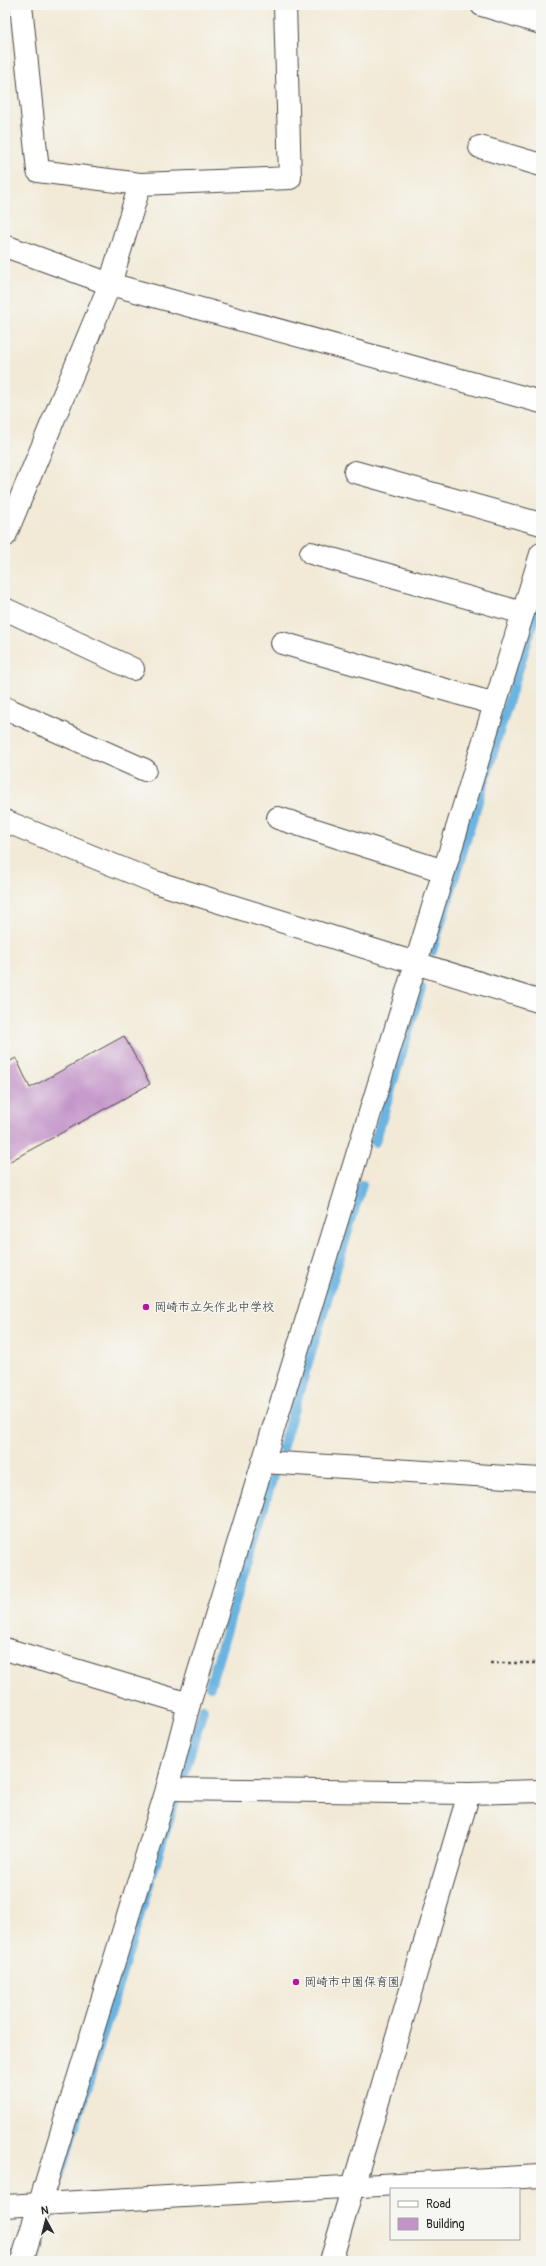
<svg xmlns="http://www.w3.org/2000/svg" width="546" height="2266" font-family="Pangolin,'Klee One',sans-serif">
<rect width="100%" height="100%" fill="#f6f6f2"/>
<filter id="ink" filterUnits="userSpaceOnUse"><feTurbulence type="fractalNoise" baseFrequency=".025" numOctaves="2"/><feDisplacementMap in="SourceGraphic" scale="8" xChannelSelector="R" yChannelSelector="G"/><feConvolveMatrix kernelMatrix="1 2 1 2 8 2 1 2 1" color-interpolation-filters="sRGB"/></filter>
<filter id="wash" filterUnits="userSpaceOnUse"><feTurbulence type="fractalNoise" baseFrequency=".012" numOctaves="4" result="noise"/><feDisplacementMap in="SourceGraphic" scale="16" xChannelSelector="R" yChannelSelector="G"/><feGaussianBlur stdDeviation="0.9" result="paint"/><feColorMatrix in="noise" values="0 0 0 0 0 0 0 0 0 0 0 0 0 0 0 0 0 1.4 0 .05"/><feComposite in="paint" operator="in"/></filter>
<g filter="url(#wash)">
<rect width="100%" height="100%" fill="#f2ead7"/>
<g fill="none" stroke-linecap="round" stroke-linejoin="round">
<g stroke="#6ab4e2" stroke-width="10">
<polyline points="432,951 541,596"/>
<polyline points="375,1142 421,988"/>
<polyline points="282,1448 362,1184"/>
<polyline points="210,1686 273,1476"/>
<polyline points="184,1774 203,1709"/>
<polyline points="56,2187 175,1800"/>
<polyline points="34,2261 48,2215"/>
</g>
</g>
<g id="blocks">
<polygon fill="#c293c8" points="124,1036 150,1084 5,1164 5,1064 16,1058 30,1088"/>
</g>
</g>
<g filter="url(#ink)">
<use href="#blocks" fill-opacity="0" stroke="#494845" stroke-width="1"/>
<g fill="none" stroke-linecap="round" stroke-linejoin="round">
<defs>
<g id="minor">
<polyline points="21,5 38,171 140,184 290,178 285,5"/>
<polyline points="482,5 541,23"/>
<polyline points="480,147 541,165"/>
<polyline points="5,246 110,284 541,402"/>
<polyline points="355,472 541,524"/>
<polyline points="5,536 110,284 140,184"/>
<polyline points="311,553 523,613"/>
<polyline points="5,609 133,669"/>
<polyline points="282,643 495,704"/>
<polyline points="5,708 145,770"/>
<polyline points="278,818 444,871"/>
<polyline points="5,821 155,882 541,1002"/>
<polyline points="263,1462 541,1479"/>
<polyline points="5,1649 189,1704"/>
<polyline points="167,1789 469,1793 541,1791"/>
<polyline points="5,2206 541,2176"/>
<polyline points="22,2261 167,1789 189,1704 541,554"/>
<polyline points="331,2261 469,1793"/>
</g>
</defs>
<use href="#minor" stroke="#494845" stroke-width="24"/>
<polyline stroke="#494845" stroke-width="2.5" stroke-dasharray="3 3" stroke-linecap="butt" points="490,1663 541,1663"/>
<use href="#minor" stroke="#fff" stroke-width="22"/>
</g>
</g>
<g fill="#b5179e" stroke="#f6f6f2" stroke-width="1.5">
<circle cx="146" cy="1307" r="4"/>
<circle cx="296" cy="1982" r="4"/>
</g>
<g text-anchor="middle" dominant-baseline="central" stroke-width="3" stroke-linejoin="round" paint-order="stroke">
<g font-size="12" fill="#2b2b2b" stroke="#f6f6f2" text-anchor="start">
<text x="154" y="1307">岡崎市立矢作北中学校</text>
<text x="304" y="1982">岡崎市中園保育園</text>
</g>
</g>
<rect width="546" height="2266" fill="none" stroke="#f6f6f2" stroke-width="20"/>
<rect x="390" y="2188" width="130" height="52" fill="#f6f6f2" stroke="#a5a5a2"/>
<rect x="398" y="2201" width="20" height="6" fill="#ffffff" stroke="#a5a5a2"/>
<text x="426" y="2208" font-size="12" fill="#2b2b2b">Road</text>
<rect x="398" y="2218" width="20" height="12" fill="#c293c8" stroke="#a5a5a2"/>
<text x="426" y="2228" font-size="12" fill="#2b2b2b">Building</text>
<g transform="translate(46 2220) rotate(353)" stroke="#f6f6f2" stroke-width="3" paint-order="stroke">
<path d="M0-3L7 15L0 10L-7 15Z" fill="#2b2b2b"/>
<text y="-6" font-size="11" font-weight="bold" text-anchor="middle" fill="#2b2b2b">N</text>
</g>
</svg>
